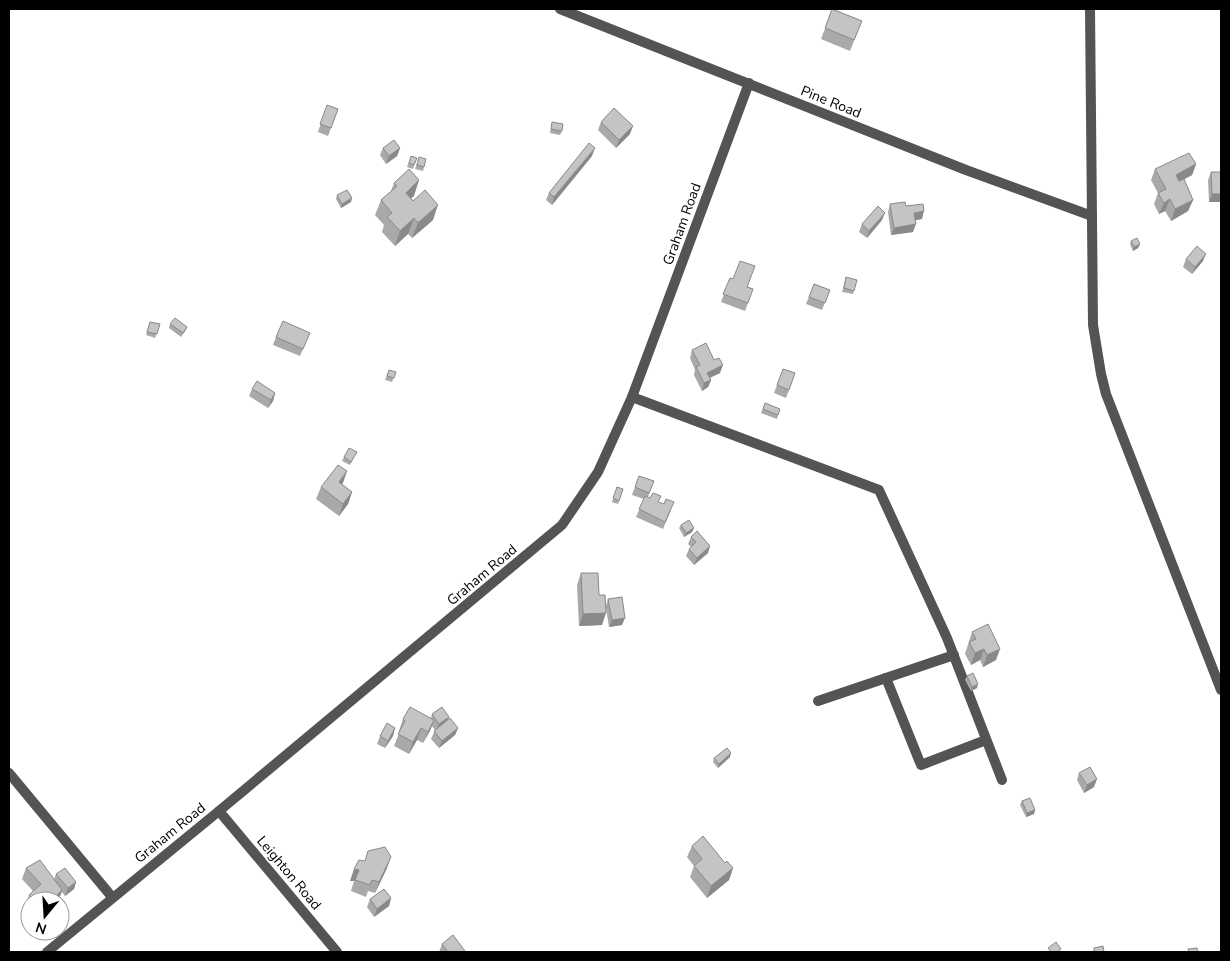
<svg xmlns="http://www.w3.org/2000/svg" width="1230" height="961" font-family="'Nunito Sans',sans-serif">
<rect width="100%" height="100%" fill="#fff"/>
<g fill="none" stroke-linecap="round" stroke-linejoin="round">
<g stroke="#545454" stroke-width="10">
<polyline points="560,9 966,170 1092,216"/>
<polyline points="1090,9 1093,325 1101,374 1106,394 1221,690"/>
<polyline points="632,397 879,490 947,638 1002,780"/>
<polyline points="886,678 921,765 986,740"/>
<polyline points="818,701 954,655"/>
<polyline points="9,773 112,897"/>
<polyline points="219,811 337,952"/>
<polyline points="47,952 219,811 562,525 598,472 632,397 749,83"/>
</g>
</g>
<g fill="#a9a9a9">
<polygon points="830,9 836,9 835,10 862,21 850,51 821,39 832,10"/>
<polygon points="327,105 338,109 328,136 318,132"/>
<polygon points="552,122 562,131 560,135 550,133"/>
<polygon points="601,122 630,134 616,148 598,130"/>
<polygon points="383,148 400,148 397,156 386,164 380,155"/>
<polygon points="411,156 417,158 413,169 407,167"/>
<polygon points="592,156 552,205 546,200 549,193"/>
<polygon points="419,157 424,167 423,171 415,169"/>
<polygon points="1196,164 1192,175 1184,179 1193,200 1188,211 1171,221 1165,211 1159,214 1154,204 1158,193 1151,180 1155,169"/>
<polygon points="1211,172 1221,172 1221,202 1209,202 1208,180"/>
<polygon points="394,183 414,196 411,198 433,220 412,238 408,234 395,246 382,232 384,225 375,215 381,200 391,191"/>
<polygon points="337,195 351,202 341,208 336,199"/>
<polygon points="890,204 906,206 922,219 915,220 913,232 891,235 888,212"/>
<polygon points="882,220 867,238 859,232 862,224"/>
<polygon points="1131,241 1140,244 1138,248 1133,251 1130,244"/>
<polygon points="1186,259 1203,261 1192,274 1183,267"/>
<polygon points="846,277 857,280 853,294 842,292"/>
<polygon points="730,278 753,289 745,311 721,302"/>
<polygon points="814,284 830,290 822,310 806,304"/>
<polygon points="150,322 160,324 155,338 146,335"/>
<polygon points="170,324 187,327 186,330 181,337 169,328"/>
<polygon points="310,333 300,356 273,345 276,337"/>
<polygon points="692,350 720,373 710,378 711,380 708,387 702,391 694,375 695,370 690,358"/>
<polygon points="783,369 795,373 786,398 774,393"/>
<polygon points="389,370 396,372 392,382 385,380"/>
<polygon points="252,389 275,393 273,401 268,408 249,396"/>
<polygon points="765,403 780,409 777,419 761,413"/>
<polygon points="357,452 350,465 342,461 344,457"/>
<polygon points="347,471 341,484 352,492 348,504 339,516 316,499 321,487"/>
<polygon points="639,476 654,481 648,497 659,502 671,510 663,529 636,517 644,499 632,495"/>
<polygon points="617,487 623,489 618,504 612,502"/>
<polygon points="681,525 694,528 692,532 684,537 679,528"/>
<polygon points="691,537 708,553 694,565 686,556 689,549 691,547 688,544"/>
<polygon points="581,573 599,595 606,606 608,599 622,625 609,627 606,608 602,625 579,626 577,585"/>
<polygon points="972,632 996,660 983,667 980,660 971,665 965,654"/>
<polygon points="967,676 977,688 971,691 965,680"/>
<polygon points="432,714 448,720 458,728 455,735 439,748 431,739 435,730 432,726 423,743 417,740 409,754 394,746 400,731 399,731 403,719 431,718"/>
<polygon points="395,728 393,736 385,748 377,744 380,736"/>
<polygon points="730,757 718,768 713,762 714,758"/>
<polygon points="1079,773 1094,787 1084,793 1077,780"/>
<polygon points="1022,801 1035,810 1034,814 1026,817 1020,805"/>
<polygon points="692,846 725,863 733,868 729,880 707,898 690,877 694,866 687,857"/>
<polygon points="365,861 387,868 375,893 368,891 366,897 351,891 354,881 350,881"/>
<polygon points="26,868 54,879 56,874 76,882 74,889 65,896 62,892 58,901 30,901 30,912 25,906 29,895 33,891 22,879"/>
<polygon points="391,898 389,906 374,917 367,907 370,899"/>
<polygon points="442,944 465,952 439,952"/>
</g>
<g fill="#898989">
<polygon points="633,126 630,134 616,148 619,140"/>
<polygon points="400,148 397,156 386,164 389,156"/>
<polygon points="595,148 592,156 552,205 554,197"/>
<polygon points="1196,164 1192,175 1172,186 1176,175"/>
<polygon points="419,180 414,196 400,208 406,193"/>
<polygon points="1212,194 1221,194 1221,202 1209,202"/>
<polygon points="352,198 351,202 341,208 342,204"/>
<polygon points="1170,199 1165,211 1159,214 1164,203"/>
<polygon points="1193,200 1188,211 1171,221 1175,209"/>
<polygon points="438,205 433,220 412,238 418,223"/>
<polygon points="924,211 922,219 912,221 914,213"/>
<polygon points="885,213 882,220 867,238 869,231"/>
<polygon points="414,218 408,234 395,246 400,231"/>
<polygon points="916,224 913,232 891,235 894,228"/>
<polygon points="1140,244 1138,248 1133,251 1134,247"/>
<polygon points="1206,254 1203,261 1192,274 1195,267"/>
<polygon points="723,365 720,373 704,380 707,373"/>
<polygon points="711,380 708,387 702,391 704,383"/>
<polygon points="275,393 273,401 268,408 271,400"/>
<polygon points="347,471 343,483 334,494 339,482"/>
<polygon points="352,492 348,504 339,516 343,504"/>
<polygon points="694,528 692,532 684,537 686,533"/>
<polygon points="710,546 708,553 694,565 697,558"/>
<polygon points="606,613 602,625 579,626 583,614"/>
<polygon points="625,618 622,625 609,627 612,620"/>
<polygon points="984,649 980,660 971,665 975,653"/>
<polygon points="1000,649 996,660 983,667 987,655"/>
<polygon points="978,684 977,688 971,691 972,687"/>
<polygon points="449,717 446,725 436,732 439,724"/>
<polygon points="434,720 430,731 423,743 428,732"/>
<polygon points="395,728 393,736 385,748 388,741"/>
<polygon points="421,728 417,740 409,754 413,742"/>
<polygon points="458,728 455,735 439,748 442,741"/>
<polygon points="731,753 730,757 718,768 719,764"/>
<polygon points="1097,779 1094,787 1084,793 1087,785"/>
<polygon points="1035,810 1034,814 1026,817 1027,813"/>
<polygon points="391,857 387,868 375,893 379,882"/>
<polygon points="733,868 729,880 707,898 711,886"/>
<polygon points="354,869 359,870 354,881 350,881"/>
<polygon points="76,882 74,889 65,896 68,888"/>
<polygon points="62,890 58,901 51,901"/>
<polygon points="391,898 389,906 374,917 377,909"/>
</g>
<g fill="#c4c4c4" stroke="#898989">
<polygon points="832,9 862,21 854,40 825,28"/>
<polygon points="327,105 338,109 331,128 320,124"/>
<polygon points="614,108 633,126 619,140 601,122"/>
<polygon points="552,122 563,124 562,131 551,129"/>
<polygon points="394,140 400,148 389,156 383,148"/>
<polygon points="589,143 595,148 554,197 549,193"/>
<polygon points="1189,153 1196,164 1176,175 1179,181 1184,179 1193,200 1175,209 1170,199 1164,203 1158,193 1166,189 1155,169"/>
<polygon points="411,156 417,158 414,165 409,163"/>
<polygon points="419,157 426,159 424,167 417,165"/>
<polygon points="409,169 419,180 406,193 413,201 425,190 438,205 418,223 414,218 400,231 387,217 392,213 381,200 397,186 394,183"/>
<polygon points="1211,172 1221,172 1221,194 1212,194"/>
<polygon points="347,190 352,198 342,204 337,195"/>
<polygon points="905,202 906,206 923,204 924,211 914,213 916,224 894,228 890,204"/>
<polygon points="878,206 885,213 869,231 862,224"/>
<polygon points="1137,238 1140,244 1134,247 1131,241"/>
<polygon points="1197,246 1206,254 1195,267 1186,259"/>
<polygon points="740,261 755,266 747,287 753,289 748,303 723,294 730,278 733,279"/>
<polygon points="846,277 857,280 854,291 844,288"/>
<polygon points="814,284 830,290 825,303 809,297"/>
<polygon points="175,318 187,327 183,333 170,324"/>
<polygon points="283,321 310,333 303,349 276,337"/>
<polygon points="150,322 160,324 157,334 147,332"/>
<polygon points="706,343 714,360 719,358 723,365 707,373 711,380 704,383 696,367 700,365 692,350"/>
<polygon points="783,369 795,373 789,390 777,385"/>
<polygon points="389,370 396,372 394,378 387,376"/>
<polygon points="257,381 275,393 271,400 252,389"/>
<polygon points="765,403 780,409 778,415 763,409"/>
<polygon points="349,448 357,452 351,462 344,457"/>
<polygon points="338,465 347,471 339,482 352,492 343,504 321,487"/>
<polygon points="639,476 654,481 649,493 635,487"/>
<polygon points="617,487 623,489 619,501 613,498"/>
<polygon points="653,493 661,496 658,502 664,504 666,499 674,502 665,522 639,509 645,496 650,498"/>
<polygon points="689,520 694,528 686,533 681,525"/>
<polygon points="697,531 710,546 697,558 689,549 696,542 691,537"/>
<polygon points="581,573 598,573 599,595 605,595 606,613 583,614"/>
<polygon points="622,597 625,618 612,620 608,599"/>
<polygon points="988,624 1000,649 987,655 984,649 975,653 969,642 976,639 972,632"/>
<polygon points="973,673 978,684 972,687 967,676"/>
<polygon points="410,707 434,720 428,732 421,728 413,742 398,734 405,721 403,719"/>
<polygon points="442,707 449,717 439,724 432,714"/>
<polygon points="450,718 458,728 442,741 434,731"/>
<polygon points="387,723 395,728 388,741 380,736"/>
<polygon points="727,748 731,753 719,764 714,758"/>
<polygon points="1090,767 1097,779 1087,785 1079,773"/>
<polygon points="1030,798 1035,810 1027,813 1022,801"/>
<polygon points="703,836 725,863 727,861 733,868 711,886 694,866 702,859 692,846"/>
<polygon points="385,847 391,857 379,882 372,880 370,885 355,880 359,870 354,869 359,860 365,861 368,851"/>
<polygon points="40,860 62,890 51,901 35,901 29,895 41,884 26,868"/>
<polygon points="65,868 76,882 68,888 56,874"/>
<polygon points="384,889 391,898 377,909 370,899"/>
<polygon points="453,935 465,951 464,952 448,952 442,944"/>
<polygon points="1056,942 1061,949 1057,952 1051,952 1048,948"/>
<polygon points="1103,946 1104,952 1094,952 1094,948"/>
<polygon points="1197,948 1198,952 1189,952 1188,949"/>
</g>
<g text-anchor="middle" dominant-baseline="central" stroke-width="4" stroke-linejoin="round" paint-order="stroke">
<g font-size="14" fill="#000" stroke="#fff">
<text transform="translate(831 102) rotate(22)">Pine Road</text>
<text transform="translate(682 224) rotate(-70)">Graham Road</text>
<text transform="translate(482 575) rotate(-40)">Graham Road</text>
<text transform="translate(170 833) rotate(-39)">Graham Road</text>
<text transform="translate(289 873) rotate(50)">Leighton Road</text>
</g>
</g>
<rect width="1230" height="961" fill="none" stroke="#000000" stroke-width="20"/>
<g transform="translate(45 916) rotate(198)"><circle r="24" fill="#ffffff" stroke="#999999"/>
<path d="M0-4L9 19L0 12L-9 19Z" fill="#000000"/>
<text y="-8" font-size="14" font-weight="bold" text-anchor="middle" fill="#000000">N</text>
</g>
</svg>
